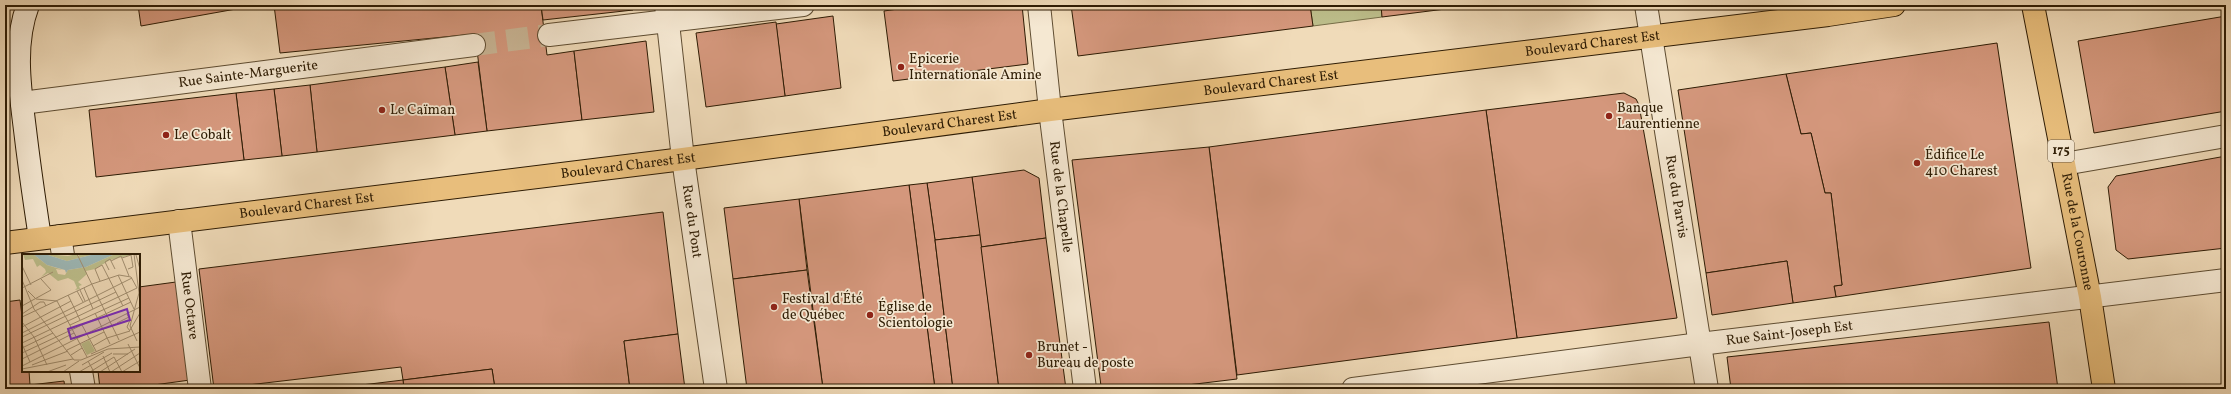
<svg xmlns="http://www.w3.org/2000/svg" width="2231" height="394" font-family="Vollkorn,serif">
<rect width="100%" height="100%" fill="#f0dbb9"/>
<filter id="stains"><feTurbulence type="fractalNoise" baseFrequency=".005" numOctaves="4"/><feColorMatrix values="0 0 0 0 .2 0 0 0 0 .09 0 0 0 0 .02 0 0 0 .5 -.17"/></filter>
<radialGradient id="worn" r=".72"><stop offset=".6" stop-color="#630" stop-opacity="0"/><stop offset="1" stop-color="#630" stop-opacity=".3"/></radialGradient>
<polygon fill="#bdbf8c" stroke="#766e48" points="1310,5 1381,5 1382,17 1313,26"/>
<g fill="#d4977c" stroke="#2e1c04">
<polygon points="138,5 235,5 236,9 141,26"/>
<polygon points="274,5 541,5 547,55 574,51 582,120 487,131 475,34 280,53"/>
<polygon points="541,5 637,5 633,10 543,20"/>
<polygon points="926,5 1022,5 1028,64 893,81 884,11"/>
<polygon points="1071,5 1310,5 1313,26 1078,56"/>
<polygon points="1381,5 1477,5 1382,17"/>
<polygon points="833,16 841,88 785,96 776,24"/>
<polygon points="2226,16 2226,111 2094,133 2078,41"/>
<polygon points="776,22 785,96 706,107 696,33"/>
<polygon points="646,41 654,112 582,120 574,51"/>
<polygon points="1997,43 2031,268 1836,297 1834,286 1842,285 1831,193 1825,193 1811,133 1801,134 1786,74"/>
<polygon points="478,62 487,131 455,135 445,67"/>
<polygon points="445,67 455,135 317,152 310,85"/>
<polygon points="1786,74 1801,134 1811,133 1825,193 1831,193 1842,285 1834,286 1836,297 1793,303 1787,261 1706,273 1678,90"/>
<polygon points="310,85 317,152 282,156 274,89"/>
<polygon points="274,89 282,156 244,160 236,93"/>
<polygon points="236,93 244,160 96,177 89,110"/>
<polygon points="1624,93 1636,99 1639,105 1677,318 1517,338 1486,110"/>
<polygon points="1486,110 1517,338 1237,375 1209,147"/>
<polygon points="1209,147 1237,379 1154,389 1105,389 1101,386 1072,160"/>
<polygon points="2226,156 2226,248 2128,259 2116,250 2108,187 2116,176"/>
<polygon points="1024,170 1039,178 1046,238 981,247 972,177"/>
<polygon points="972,177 980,235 935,240 927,183"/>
<polygon points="927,183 935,240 953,389 935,389 909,185"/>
<polygon points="909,185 935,389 823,389 799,199"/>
<polygon points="799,199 807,270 733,279 724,208"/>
<polygon points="663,212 678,334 624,341 630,389 495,389 492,369 403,380 401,367 214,389 199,269"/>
<polygon points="980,235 999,389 953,389 935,240"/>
<polygon points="1046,238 1066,389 999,389 981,247"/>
<polygon points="1787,261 1793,303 1712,315 1706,273"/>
<polygon points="807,270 823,389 747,389 733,279"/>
<polygon points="176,282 190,380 125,389 100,389 98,371 139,371 139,287"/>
<polygon points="20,300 23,324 23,371 29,371 30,385 64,381 65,389 5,389 5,302"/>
<polygon points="2049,322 2058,389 1731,389 1727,357"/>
<polygon points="678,334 685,389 630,389 624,341"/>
<polygon points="492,369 495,389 404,389 403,380"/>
<polygon points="403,380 404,389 371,389 370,384"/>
<polygon points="370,384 371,389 326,389"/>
</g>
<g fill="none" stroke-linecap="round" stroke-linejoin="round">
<polyline stroke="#c9b595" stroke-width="22" stroke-dasharray="22 11" stroke-linecap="butt" points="474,45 549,35"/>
<defs>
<g id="street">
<path id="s1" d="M666,5L683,159L716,389"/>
<path id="s2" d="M1039,5L1050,110L1085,389"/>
<path id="s3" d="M1646,5L1707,389"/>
<polyline points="549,35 803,5"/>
<path id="s4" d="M22,103L474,45"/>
<polyline points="2064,164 2226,136"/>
<path id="s5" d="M179,221L200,389"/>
<polyline points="60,236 63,255"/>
<polyline points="81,371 84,389"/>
<path id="s6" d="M1353,389L1700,344L2226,280"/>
</g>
<path id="secondary" d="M28,5C12,47 21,95 26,138C30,171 35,205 40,238"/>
<g id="primary">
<path id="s7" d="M2033,5L2090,297L2104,389"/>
<path id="s8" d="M5,243L683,159L1050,110L1828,15L1894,5"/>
</g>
</defs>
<use href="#street" stroke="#5e4c31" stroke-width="24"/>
<use href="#secondary" stroke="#2e1c04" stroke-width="24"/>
<use href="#primary" stroke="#2e1c04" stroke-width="24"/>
<use href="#street" stroke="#f5e8d2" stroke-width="22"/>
<use href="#secondary" stroke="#f5e8d2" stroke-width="22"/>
<use href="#primary" stroke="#e8be7c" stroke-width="22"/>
</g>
<g fill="#8f2418" stroke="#f5e8d2" stroke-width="1.5">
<circle cx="901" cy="67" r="4"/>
<circle cx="382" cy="110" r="4"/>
<circle cx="1609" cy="116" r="4"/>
<circle cx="166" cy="135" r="4"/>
<circle cx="1917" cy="163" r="4"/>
<circle cx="774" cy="307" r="4"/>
<circle cx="870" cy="315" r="4"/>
<circle cx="1029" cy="355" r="4"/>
</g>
<g text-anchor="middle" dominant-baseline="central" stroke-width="3.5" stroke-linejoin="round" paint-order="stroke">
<rect fill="#f5e8d2" stroke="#6a5942" stroke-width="1" x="2048" y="140" width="26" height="22" rx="3"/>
<g font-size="13" font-weight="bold" fill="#2e1c04">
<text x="2061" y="151">175</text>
</g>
<g font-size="14" fill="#2e1c04" stroke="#f5e8d2">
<text stroke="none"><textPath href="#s8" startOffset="1600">Boulevard Charest Est</textPath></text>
<text stroke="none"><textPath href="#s4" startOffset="228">Rue Sainte-Marguerite</textPath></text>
<text stroke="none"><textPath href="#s8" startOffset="1276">Boulevard Charest Est</textPath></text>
<text stroke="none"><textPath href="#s8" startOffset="952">Boulevard Charest Est</textPath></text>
<text stroke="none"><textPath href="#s8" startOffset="628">Boulevard Charest Est</textPath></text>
<text stroke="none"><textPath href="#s2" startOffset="193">Rue de la Chapelle</textPath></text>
<text stroke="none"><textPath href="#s3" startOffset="194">Rue du Parvis</textPath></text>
<text stroke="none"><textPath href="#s8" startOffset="304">Boulevard Charest Est</textPath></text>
<text stroke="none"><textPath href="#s1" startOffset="218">Rue du Pont</textPath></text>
<text stroke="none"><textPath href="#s7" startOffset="231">Rue de la Couronne</textPath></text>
<text stroke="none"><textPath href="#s5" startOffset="85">Rue Octave</textPath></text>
<text stroke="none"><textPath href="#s6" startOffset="440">Rue Saint-Joseph Est</textPath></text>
</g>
<g font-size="14" fill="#2e1c04" stroke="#f5e8d2" text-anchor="start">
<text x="909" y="59">Epicerie<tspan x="909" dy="16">Internationale Amine</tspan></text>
<text x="1617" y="108">Banque<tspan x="1617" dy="16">Laurentienne</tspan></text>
<text x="390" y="110">Le Caïman</text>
<text x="174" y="135">Le Cobalt</text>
<text x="1925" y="155">Édifice Le<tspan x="1925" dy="16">410 Charest</tspan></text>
<text x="782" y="299">Festival d'Été<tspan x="782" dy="16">de Québec</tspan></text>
<text x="878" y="307">Église de<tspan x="878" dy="16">Scientologie</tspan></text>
<text x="1037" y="347">Brunet -<tspan x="1037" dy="16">Bureau de poste</tspan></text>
</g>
</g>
<g transform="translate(22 254)">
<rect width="118" height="118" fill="#f0dbb9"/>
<path d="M1,0H11L25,11L41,16L34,15L36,20L43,21L46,16L64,13L93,0H114L88,6L73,15L64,17L65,20L56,28L60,31L57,32L58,35L53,36L55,34L52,27L46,24L36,27L26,19L19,23L24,18L23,15L18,11L15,13L11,5L3,6ZM23,0L46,2L55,0L57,3V0H73L45,7ZM67,86L73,97L65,101L59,90Z" fill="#bdbf8c"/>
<path d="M11,0H23L45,7L73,0H93L64,13L46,16L44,19L43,16L25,11Z" fill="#9db9b8"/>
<path fill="none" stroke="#a28f71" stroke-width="1" d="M55,0L97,86M112,0L117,39L108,72L115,87M114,1L118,15M100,4L109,1L111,13L106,15M89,7L99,2L107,22M0,12L9,31M87,16L83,8L88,5L93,15M96,21L112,55M0,26L12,55L52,106H59L86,95L118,93M78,27L73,15L80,11L101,52M0,34L31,18M62,34L71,55M58,36L63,47M6,37L14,45L35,47L65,103M55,37L61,48M46,41L58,66M0,52L29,36L19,25M73,59L88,90M0,60L18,48H22L24,52M105,60L108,66L105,73L108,77M0,63L70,30L97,21L109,23L115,34M0,68L12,83L25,111M95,69L107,63M48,71L107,44M60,71L74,97M0,73L49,47M81,75L94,70M108,76L118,59M0,79L110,24M0,83L94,38M0,89L115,34M0,90L8,108M106,90L118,114M71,92L85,84L108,77M0,94L31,79M45,96L82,78M0,99L109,48M69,100L118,78M91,100H106M49,101L60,94M81,102L88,118M92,103L100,118M0,105L52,79M66,107L72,118M10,111L46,97M60,111L82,98M0,112L118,53M0,115L51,105M25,118L44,111M41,118L57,107M57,118L90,99M68,118L92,103M78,118L113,95M89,118L118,99M100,118L118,107"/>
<path fill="#7b2cbf" fill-opacity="0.15" stroke="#7b2cbf" stroke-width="2" d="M105,55L108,66L49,85L46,75Z"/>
<rect width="118" height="118" fill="none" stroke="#2e1c04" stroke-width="2"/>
</g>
<rect width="2231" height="394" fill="none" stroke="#f0dbb9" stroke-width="20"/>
<rect x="6" y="6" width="2219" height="382" fill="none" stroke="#2e1c04" stroke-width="2"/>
<rect x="10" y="10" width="2211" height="374" fill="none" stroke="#2e1c04"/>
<rect width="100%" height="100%" filter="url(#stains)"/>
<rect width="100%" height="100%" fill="url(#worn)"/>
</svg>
